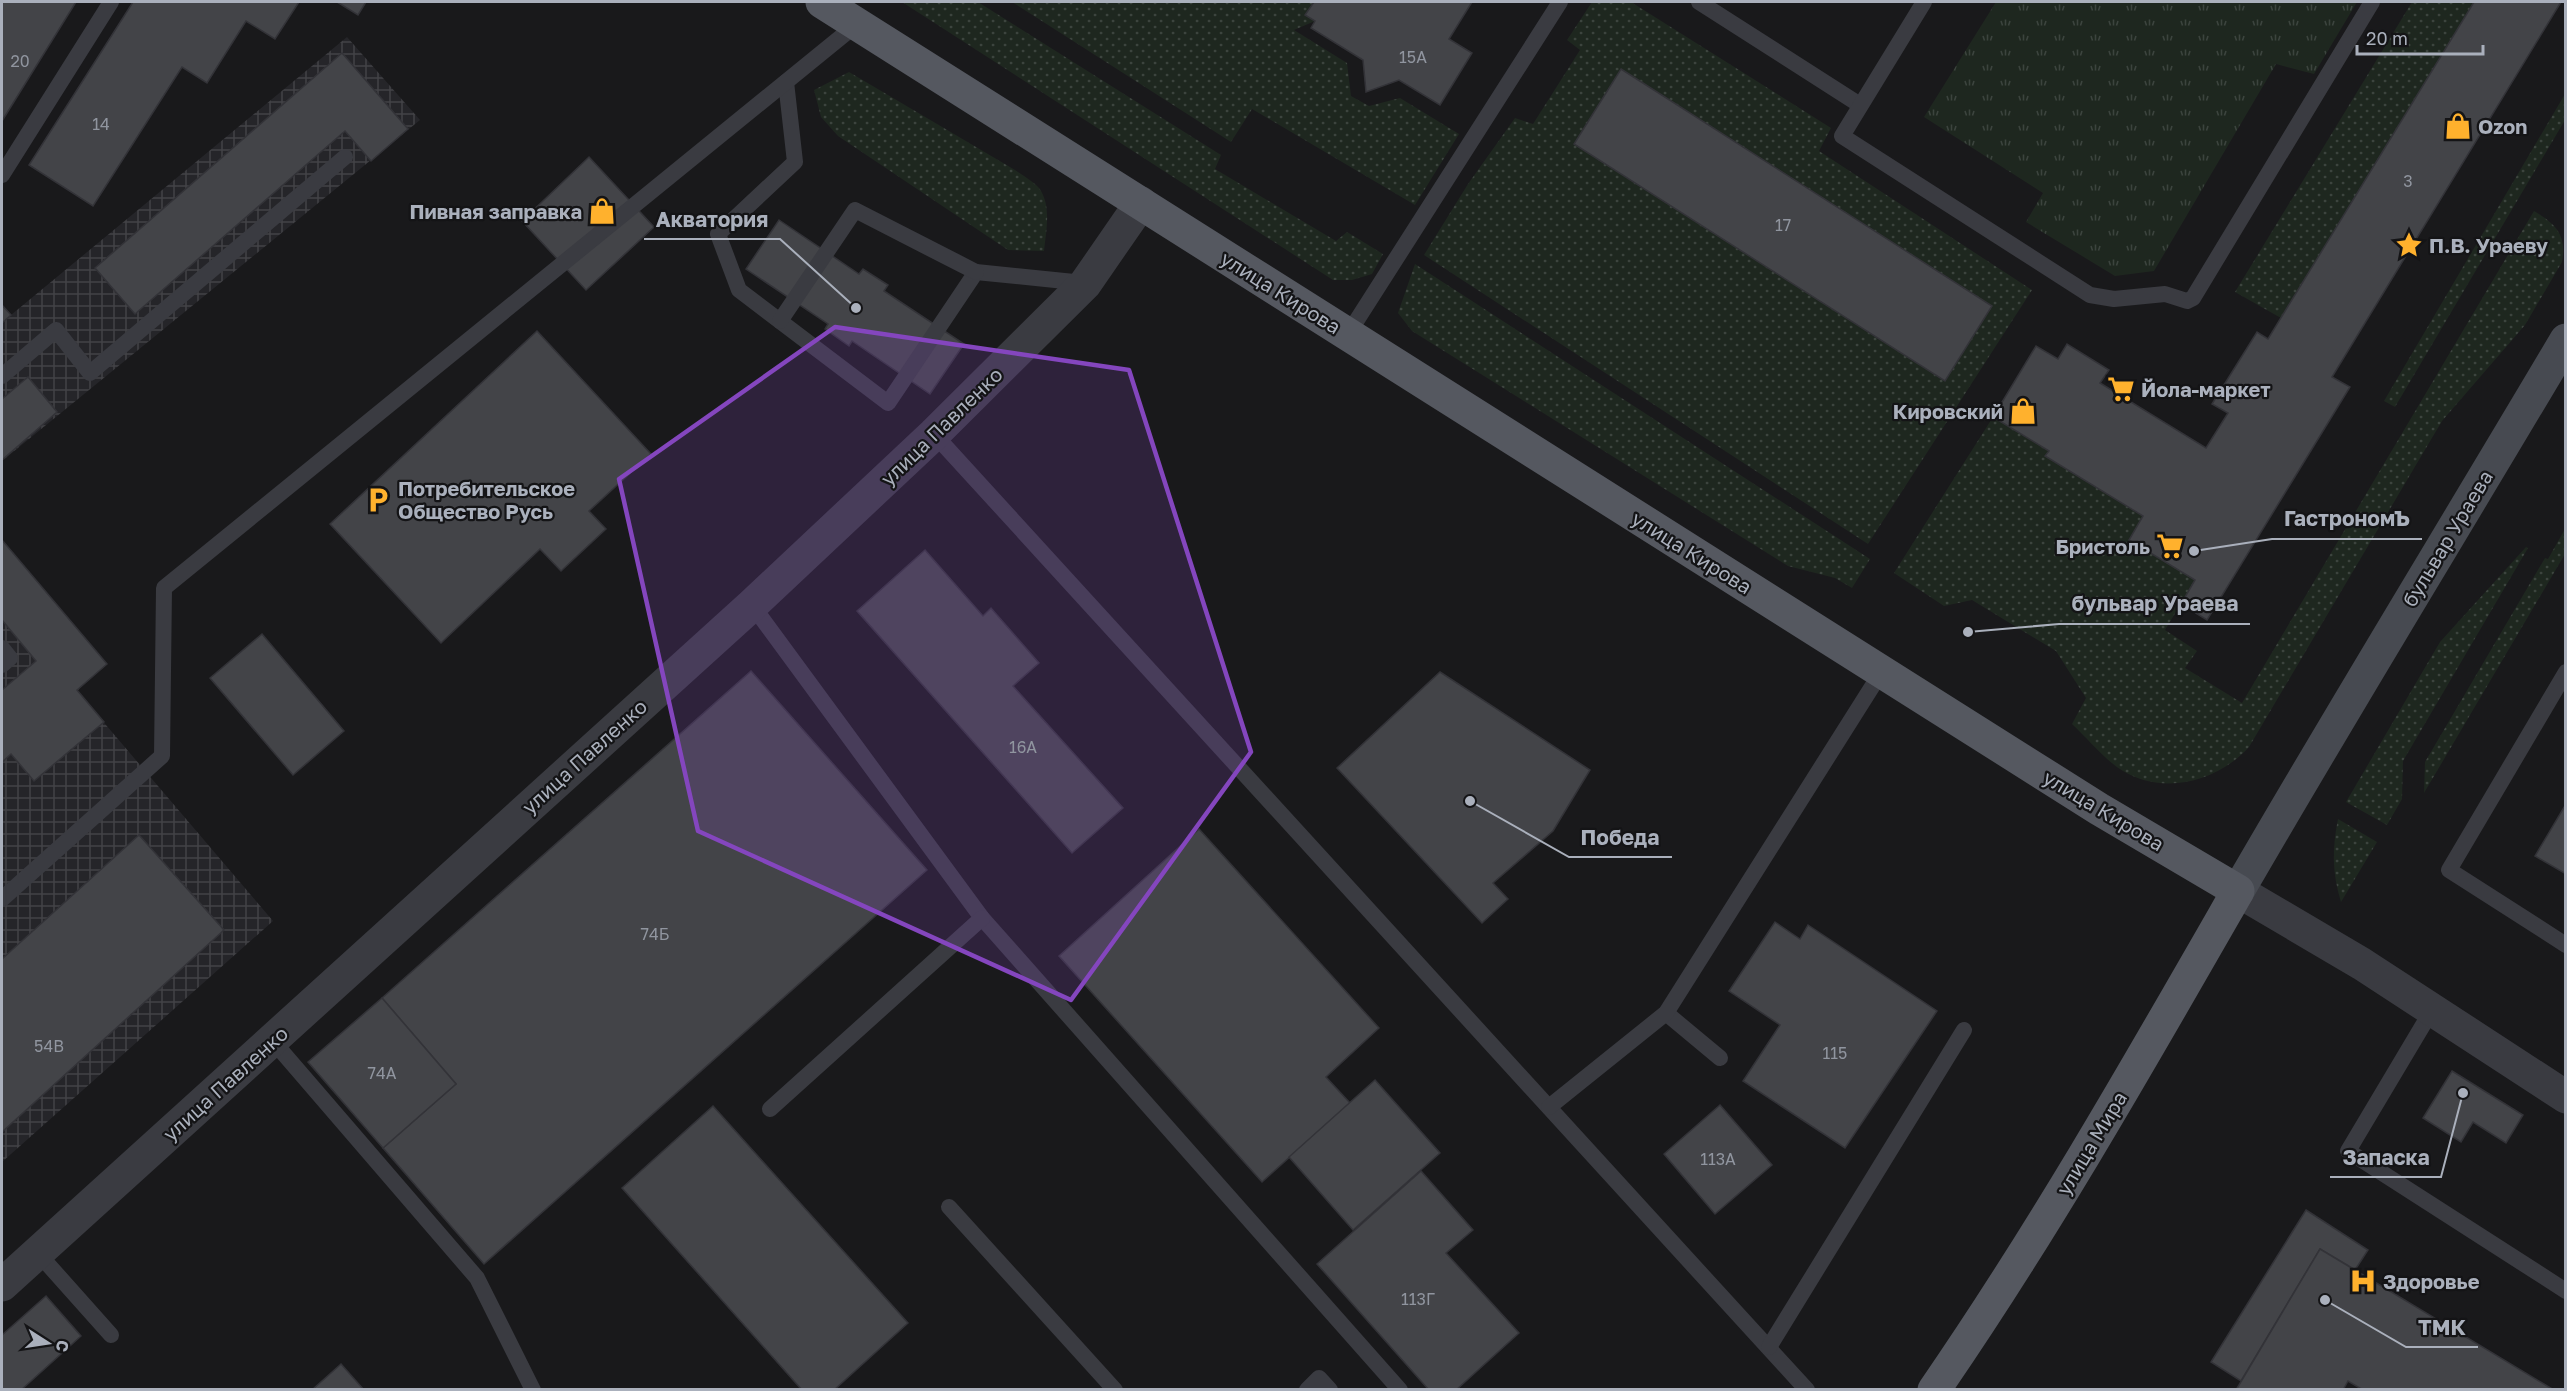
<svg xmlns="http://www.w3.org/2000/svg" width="2567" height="1391" font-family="'Golos Text',sans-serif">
<defs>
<pattern id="industrial-grid" width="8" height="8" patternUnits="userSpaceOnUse" patternTransform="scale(1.5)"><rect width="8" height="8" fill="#252529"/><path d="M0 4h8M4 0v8" fill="none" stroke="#424246"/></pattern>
<pattern id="grass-dots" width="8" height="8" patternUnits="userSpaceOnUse" patternTransform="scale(1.5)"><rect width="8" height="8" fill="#1e271f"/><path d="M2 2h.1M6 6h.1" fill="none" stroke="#3c443e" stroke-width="1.8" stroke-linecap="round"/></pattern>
<pattern id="park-tufts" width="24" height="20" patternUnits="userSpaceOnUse" patternTransform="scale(1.5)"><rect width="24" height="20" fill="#1e271f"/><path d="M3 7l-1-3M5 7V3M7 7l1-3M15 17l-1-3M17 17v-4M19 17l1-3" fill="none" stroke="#3c443e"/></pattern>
</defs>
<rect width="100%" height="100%" fill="#19191b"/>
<g fill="url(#industrial-grid)">
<polygon points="347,37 420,120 2,461 2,305 11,315"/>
<polygon points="2,540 107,664 77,691 273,921 2,1162"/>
</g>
<g fill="url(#grass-dots)">
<polygon points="902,2 978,2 1221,155 1215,169 1336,241 1347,232 1383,254 1372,274 1352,280 1333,280"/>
<polygon points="1012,2 1314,2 1306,15 1315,21 1294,30 1347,63 1351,96 1369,106 1400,98 1459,134 1415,205 1252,109 1231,142"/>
<polygon points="1592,2 1631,2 1831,128 1819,151 2032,290 1868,544 1424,255 1468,184 1515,118 1533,124 1580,50 1567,40"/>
<polygon points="2412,2 2474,2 2281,318 2235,292"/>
<path d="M849,72L1015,170C1022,175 1033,181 1039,188C1052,206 1046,231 1044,251L1008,250L838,136L821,117L814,90Z"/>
<polygon points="2565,94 2565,120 2395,407 2384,401"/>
<path d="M2534,211C2556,224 2567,235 2562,262L2525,325L2442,421L2249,747C2218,781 2165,796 2123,771C2106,761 2087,738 2072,724L2086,698L2056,651L1972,600L1944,606L1894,573L1993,417L2049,451L2046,457L2143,516L2129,540L2195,580L2165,630L2197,651L2185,668L2242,703Z"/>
<polygon points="1415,264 1870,559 1852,588 1835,578 1788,566 1412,331 1398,313"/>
<polygon points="2565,529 2565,554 2424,793 2425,762 2545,558 2548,559"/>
<polygon points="2526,547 2528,548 2403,761 2402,799 2387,825 2346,802 2440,642"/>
<path d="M2338,819L2377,842L2341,902C2332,873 2332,849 2338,819Z"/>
</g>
<polygon fill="url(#park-tufts)" points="1996,2 2357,2 2314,74 2276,64 2154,271 2115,276 2026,222 2043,193 1924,117"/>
<g fill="#434448" stroke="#333338" stroke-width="1.5">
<polygon points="2,2 76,2 2,121"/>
<polygon points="133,2 299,2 275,39 246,21 207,83 182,67 93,206 29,165"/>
<polygon points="337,2 366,2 358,15"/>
<polygon points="1314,2 1472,2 1449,39 1472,53 1440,105 1399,80 1366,92 1363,60 1311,28 1315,21 1305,15"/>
<polygon points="2474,2 2561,2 2332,377 2350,387 2207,620 2181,604 2195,580 2129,540 2143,516 2045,456 2049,451 1993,417 2036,346 2058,359 2067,344 2109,370 2100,383 2206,448 2228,413 2212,404 2257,332 2268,339"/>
<polygon points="342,53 408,129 371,161 345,131 135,314 95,268"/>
<polygon points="1621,69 1992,306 1945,381 1574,144"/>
<polygon points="589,157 654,227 586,290 522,221"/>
<polygon points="779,220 859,274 863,269 888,285 884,291 964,344 930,394 852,341 849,346 825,329 828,324 746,269"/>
<polygon points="2,305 11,315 2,323"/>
<polygon points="537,331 651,454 589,511 606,529 561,571 540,549 441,643 330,524"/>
<polygon points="28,377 57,412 2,460 2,399"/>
<polygon points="2,540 107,664 77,690 104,722 34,781 11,754 2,762 2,690 36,661 2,620"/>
<polygon points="925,550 983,616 991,608 1039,663 1013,686 1123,808 1072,853 857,611"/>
<polygon points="262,634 344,731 293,775 210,678"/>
<polygon points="751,671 927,870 484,1264 383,1148 456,1084 382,998"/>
<polygon points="1440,672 1590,770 1553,831 1493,883 1508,899 1482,923 1337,768"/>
<polygon points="2566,804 2566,874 2535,856"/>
<polygon points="1199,829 1379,1028 1326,1077 1350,1103 1262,1182 1059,956"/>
<polygon points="139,835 224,930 2,1132 2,959"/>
<polygon points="1775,922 1800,939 1808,925 1937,1011 1845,1148 1743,1081 1780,1025 1729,991"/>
<polygon points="382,998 456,1084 383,1148 308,1062"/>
<polygon points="2452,1071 2523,1115 2506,1143 2473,1122 2461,1142 2423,1118"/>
<polygon points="1375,1080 1440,1153 1353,1230 1289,1157"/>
<polygon points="1720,1105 1772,1165 1715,1214 1664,1154"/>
<polygon points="713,1106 908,1323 834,1390 802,1390 622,1188"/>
<polygon points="1421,1171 1473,1230 1446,1253 1519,1333 1456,1390 1429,1390 1317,1264"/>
<polygon points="2306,1210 2368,1250 2355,1270 2320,1249 2241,1381 2211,1362"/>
<polygon points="2320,1249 2355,1270 2554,1390 2363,1390 2348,1381 2343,1390 2236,1390"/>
<polygon points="46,1296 81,1336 21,1390 2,1390 2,1335"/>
<polygon points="341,1364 364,1390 312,1390"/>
</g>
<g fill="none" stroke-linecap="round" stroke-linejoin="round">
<g stroke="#3a3b41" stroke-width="16">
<polyline points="1699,2 1860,105"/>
<polyline points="1924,2 1842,136 2090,295 2114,299 2165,294 2187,301 2193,298 2372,2"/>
<polyline points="786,82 795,162 718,234 739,290 888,403 976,272 1084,283"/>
<polyline points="2,175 111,2"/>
<polyline points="780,321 855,210 976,272"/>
<polyline points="1348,334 1560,2"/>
<polyline points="2,376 56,330 90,373 345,157"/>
<polyline points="934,434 1807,1390"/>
<polyline points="752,605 982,918 1400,1390"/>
<polyline points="2,648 10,658 2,665"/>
<polyline points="2566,672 2449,870 2566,945"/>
<polyline points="2,899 162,756 164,588 857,24"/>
<polyline points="2432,1010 2348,1151 2566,1291"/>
<polyline points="1666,1013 1720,1058"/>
<polyline points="272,1040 477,1278 533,1390"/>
<polyline points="1549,1107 1666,1013 1882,671"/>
<polyline points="770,1109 982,918"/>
<polyline points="949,1207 1115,1390"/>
<polyline points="37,1252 111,1335"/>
<polyline points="1769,1347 1964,1030"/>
<polyline points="1307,1390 1319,1378 1330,1390"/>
</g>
<g stroke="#3a3b41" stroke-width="33">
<polyline points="2238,891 2362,964 2566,1097"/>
<polyline points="2,1285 752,605 934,434 1085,284 1141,203"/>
</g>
<path stroke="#474a51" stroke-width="33" d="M2238,891C2345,706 2457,524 2566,340"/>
<path stroke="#555860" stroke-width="33" d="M822,2L2099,809L2238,891C2141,1060 2045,1229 1934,1390"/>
</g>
<path fill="#8446be" fill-opacity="0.2" stroke="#8446be" stroke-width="4.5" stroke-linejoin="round" d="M835,327L1129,370L1251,752L1071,1000L698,831L619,479Z"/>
<defs>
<symbol id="shop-bare" viewBox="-9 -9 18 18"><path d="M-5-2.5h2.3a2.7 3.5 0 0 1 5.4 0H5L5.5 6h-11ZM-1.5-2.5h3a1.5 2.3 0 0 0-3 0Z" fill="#ffb12d" stroke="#141416" stroke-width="2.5" paint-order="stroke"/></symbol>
<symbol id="sight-bare" viewBox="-9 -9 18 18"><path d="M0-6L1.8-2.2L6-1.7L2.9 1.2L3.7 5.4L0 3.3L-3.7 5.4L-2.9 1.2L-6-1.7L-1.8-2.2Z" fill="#ffb12d" stroke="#141416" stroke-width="2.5" paint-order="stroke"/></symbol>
<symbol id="supermarket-bare" viewBox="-9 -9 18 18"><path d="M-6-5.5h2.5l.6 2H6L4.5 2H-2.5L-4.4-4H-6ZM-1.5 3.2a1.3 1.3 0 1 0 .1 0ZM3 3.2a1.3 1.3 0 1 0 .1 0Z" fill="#ffb12d" stroke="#141416" stroke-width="2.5" paint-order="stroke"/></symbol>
<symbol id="parking-bare" viewBox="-9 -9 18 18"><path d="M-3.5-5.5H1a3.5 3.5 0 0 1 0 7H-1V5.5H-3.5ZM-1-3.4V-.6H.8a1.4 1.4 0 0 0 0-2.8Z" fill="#ffb12d" stroke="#141416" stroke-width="2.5" paint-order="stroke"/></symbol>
<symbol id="hospital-bare" viewBox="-9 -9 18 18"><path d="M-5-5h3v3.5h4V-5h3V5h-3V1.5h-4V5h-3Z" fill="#ffb12d" stroke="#141416" stroke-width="2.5" paint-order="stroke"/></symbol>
</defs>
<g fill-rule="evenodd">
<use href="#shop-bare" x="2439" y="107" width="38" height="38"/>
<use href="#shop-bare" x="583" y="192" width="38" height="38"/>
<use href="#sight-bare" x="2390" y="226" width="38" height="38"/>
<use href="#supermarket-bare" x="2102" y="370" width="38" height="38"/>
<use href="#shop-bare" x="2004" y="392" width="38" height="38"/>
<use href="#parking-bare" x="359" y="481" width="38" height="38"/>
<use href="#supermarket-bare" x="2151" y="527" width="38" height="38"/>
<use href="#hospital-bare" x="2344" y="1262" width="38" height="38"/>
</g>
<g text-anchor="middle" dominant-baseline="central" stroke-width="4.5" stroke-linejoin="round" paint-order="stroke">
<g font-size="16" fill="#90959f">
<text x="1413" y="57">15А</text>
<text x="20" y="61">20</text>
<text x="101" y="124">14</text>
<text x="2408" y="181">3</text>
<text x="1783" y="225">17</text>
<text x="1023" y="747">16А</text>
<text x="655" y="934">74Б</text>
<text x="49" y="1046">54В</text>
<text x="1835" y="1053">115</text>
<text x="382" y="1073">74А</text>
<text x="1718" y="1159">113А</text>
<text x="1418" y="1299">113Г</text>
</g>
<g font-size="20" font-weight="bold" fill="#aab0bc" stroke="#141416" text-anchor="start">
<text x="2478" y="126">Ozon</text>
<text x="582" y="211" text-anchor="end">Пивная заправка</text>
<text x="2429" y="245">П.В. Ураеву</text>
<text x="2141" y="389">Йола-маркет</text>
<text x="2003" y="411" text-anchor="end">Кировский</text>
<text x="398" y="488">Потребительское<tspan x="398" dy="23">Общество Русь</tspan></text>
<text x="2150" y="546" text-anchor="end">Бристоль</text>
<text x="2383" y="1281">Здоровье</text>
</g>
<g font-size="20" fill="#aab0bc" stroke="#141416">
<text transform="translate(1281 292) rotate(32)">улица Кирова</text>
<text transform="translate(941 426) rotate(-44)">улица Павленко</text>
<text transform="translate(2447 538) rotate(-59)">бульвар Ураева</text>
<text transform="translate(1692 552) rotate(32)">улица Кирова</text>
<text transform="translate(584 756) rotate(-42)">улица Павленко</text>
<text transform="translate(2104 810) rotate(31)">улица Кирова</text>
<text transform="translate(225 1083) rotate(-42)">улица Павленко</text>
<text transform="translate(2091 1143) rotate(-59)">улица Мира</text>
</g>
</g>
<path fill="none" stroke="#aab0bc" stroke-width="2" d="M856 308L780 239H644M2194 551L2272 539H2422M1968 632L2059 624H2250M1470 801L1569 857H1672M2463 1093L2441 1177H2330M2325 1300L2406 1347H2478"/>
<g fill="#aab0bc" stroke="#141416" stroke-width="2">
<circle cx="856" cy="308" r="6"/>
<circle cx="2194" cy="551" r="6"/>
<circle cx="1968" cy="632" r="6"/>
<circle cx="1470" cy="801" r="6"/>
<circle cx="2463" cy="1093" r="6"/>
<circle cx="2325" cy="1300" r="6"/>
</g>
<g font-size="21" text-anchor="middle" font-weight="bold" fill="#aab0bc" stroke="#141416" stroke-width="4.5" stroke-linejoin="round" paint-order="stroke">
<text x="712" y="227">Акватория</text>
<text x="2347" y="526">ГастрономЪ</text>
<text x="2155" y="611">бульвар Ураева</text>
<text x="1620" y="845">Победа</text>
<text x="2386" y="1165">Запаска</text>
<text x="2442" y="1335">ТМК</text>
</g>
<rect width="2567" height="1391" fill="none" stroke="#aab0bc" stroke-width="6"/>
<g transform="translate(48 1343) rotate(102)" stroke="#141416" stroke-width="4.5" paint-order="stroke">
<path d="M0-4.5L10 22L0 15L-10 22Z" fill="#aab0bc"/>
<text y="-9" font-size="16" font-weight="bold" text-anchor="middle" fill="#aab0bc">С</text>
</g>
<path d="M2357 45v9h126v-9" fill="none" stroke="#aab0bc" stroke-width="3"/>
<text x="2366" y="45" font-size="18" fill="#aab0bc" stroke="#141416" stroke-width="4.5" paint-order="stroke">20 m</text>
</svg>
